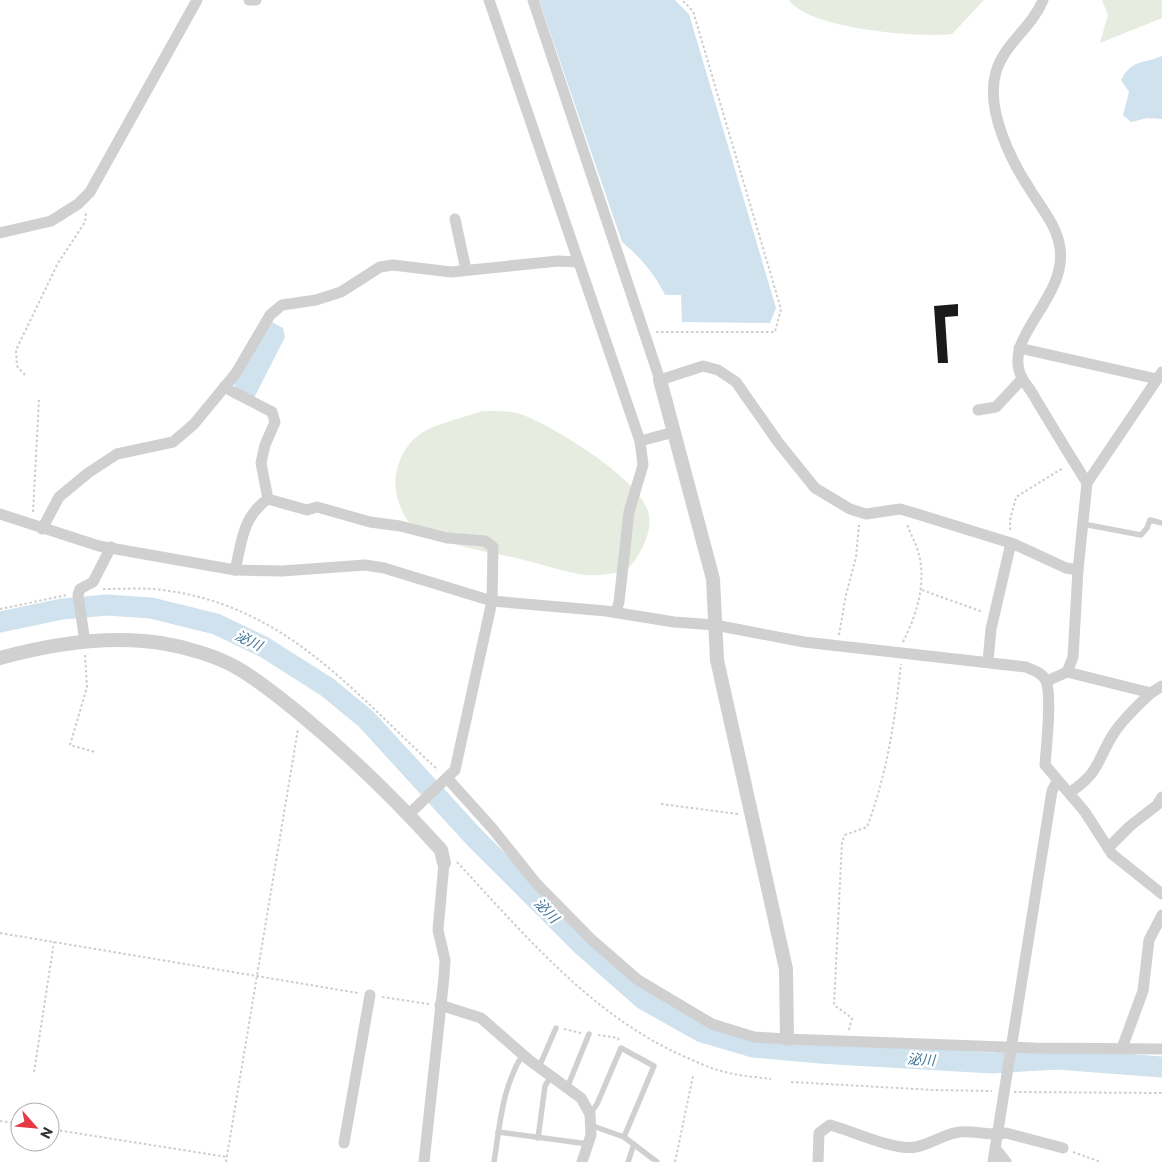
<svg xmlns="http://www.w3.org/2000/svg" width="1162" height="1162" font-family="Commissioner,'Noto Sans JP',sans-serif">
<rect width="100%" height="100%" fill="#fff"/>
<g fill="#e6ecdf">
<path d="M789,0H984L952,34C919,38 808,29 789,0Z"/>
<polygon points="1102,0 1162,0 1162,18 1100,43 1108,15"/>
<path d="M482,411C495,411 510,410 523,415C554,427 645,481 649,516C651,529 646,541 640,552C636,561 626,573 616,573C606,574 595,576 586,575C564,572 541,564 520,559C485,551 447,546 415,528C405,521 400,507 397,496C391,472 403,443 425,431C442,422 463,418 482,411Z"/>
</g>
<g fill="#cfe2ee">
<path d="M539,0H675L689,14L776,308L770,323L682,322L681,295H665C654,273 641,258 622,242Z"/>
<path d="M1162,56V119L1147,118L1131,122L1123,115L1129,92L1121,80C1132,59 1143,64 1162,56Z"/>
<polygon points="270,321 283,328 285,337 254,398 239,390 233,383"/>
</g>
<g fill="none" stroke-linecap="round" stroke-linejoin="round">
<polyline stroke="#cfe2ee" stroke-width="21" points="0,622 62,609 107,605 151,608 216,624 264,647 327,687 366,719 474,837 583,946 643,999 702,1032 753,1047 820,1053 992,1063 1057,1059 1162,1067"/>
</g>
<polygon fill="#1a1a1a" points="958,304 958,316 945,317 948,363 938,363 934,306"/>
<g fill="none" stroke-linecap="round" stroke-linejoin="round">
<g stroke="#cdcdcd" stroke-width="2" stroke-dasharray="2.5 2.5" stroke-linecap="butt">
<polyline points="656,332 775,332 781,309 693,11 682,0"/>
<polyline points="25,375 17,366 16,350 58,263 85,222 86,212"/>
<polyline points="33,512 39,400"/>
<polyline points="1010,530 1010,520 1016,497 1063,468"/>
<path d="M103,589C120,589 137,588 153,589C282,601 350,689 438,770"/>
<polyline points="922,590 983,612"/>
<polyline points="0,609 67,595"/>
<polyline points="839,635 846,595 856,557 859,525"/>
<path d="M903,642C917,614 928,580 917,548C914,539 909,532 907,523"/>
<polyline points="85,655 87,687 70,745 95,752"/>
<polyline points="661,804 738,814"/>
<path d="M457,862C525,935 590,1014 683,1056C697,1062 711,1069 725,1072C740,1076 756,1077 771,1079"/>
<polyline points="0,933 358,993"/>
<polyline points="382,997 429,1004"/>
<polyline points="564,1029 581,1033"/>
<path d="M849,1030L852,1018L834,1005L842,842L845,835L867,827C887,774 895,720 901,664"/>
<polyline points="598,1035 618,1038 619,1041"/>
<polyline points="34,1072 54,942"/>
<polyline points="791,1082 933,1090 992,1091"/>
<polyline points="1014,1092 1162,1093"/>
<polyline points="0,1121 20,1124"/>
<polyline points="50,1129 227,1157"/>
<polyline points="1073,1152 1101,1162"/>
<polyline points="226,1162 298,729"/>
<polyline points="675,1162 693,1076"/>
</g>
<g stroke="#d0d0d0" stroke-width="5.5">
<polyline points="1083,524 1141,535 1147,528 1150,520 1162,523"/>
<polyline points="539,1067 556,1028"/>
<polyline points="567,1088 589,1034"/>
<polyline points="590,1114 597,1104 621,1048 654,1066 624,1137"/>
<polyline points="590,1125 624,1137 657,1162"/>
<polyline points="498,1132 588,1144"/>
<polyline points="538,1138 545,1086 551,1076"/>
<path d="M494,1162C500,1124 502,1087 523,1054"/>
<polyline points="628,1162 634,1144"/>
</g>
<g stroke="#d0d0d0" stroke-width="11">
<polyline points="249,0 256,0"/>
<polyline points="489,0 640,441 643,465 629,512 619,602 616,612"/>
<polyline points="533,0 660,380 703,366 718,370 736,382 778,442 815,488 850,509 866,514 900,509 914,513 1014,544 1066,568 1078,570"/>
<path d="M1043,0C1032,28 1005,42 996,72C985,109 1011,161 1031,191C1042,209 1057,226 1060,248C1067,296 1009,332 1019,370C1021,380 1029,387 1034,396C1051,425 1069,454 1087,483"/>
<polyline points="455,219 466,270"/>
<polyline points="0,233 51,221 78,204 90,192 197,0"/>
<polyline points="1019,348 1157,379"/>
<polyline points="224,387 272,412 275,422 265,445 261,463 268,499"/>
<polyline points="978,410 996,407 1022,379"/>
<polyline points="640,441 674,432"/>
<polyline points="268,499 307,510 317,507 370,522 400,526 447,538 485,541 493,547 492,601 455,770 408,815"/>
<path d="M0,514L99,546L235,570L282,571L365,565L384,568L492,601L606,611L674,622L715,625L804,642L1026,667C1033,670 1041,672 1045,679C1053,692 1046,748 1045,765L1085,812L1112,854L1162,894"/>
<polyline points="42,529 59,497 88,473 117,454 173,442 194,424 236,373 270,315 282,305 316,300 341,292 380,267 393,265 451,272 558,261 578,262"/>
<path d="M235,570C242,542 242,517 268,499"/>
<polyline points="85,642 78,595 80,589 93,582 111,547"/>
<polyline points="988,661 991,629 1011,543"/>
<polyline points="1067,672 1073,657 1078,570 1087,483 1162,372"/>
<polyline points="1047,681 1067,672 1151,693 1162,686"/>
<polyline points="447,778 492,828 536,883 592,940 638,980 712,1024 754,1037 787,1039 1034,1048 1162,1049"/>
<path d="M1069,793C1101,772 1096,761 1114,733C1124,718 1138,705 1151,693"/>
<polyline points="1108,848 1130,826 1157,805 1162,797"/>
<polyline points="440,1005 481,1018 529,1060 581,1098 590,1114 591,1135 582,1162"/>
<polyline points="1122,1048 1143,991 1149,940 1162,915"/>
<polyline points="344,1143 370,995"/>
<polyline points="995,1148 1006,1162"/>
<polyline points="424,1162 444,977 445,960 438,930 444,863"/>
<path d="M818,1162L819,1133L830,1125C853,1131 894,1151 916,1147C931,1144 946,1133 960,1132C976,1130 992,1137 1006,1133L1063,1148"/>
<polyline points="993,1162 1052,791 1057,781"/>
</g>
<g stroke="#d0d0d0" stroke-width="14">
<polyline points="660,380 713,579 717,660 786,969 787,1039"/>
<path d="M0,658C51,644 108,635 161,643C186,647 217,656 239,669C261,682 280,698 300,714C351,756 397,801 441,850L444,863"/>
</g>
</g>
<g text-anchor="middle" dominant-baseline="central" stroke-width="5" stroke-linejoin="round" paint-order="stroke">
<g font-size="14" font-style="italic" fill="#3f7597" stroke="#fff">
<text transform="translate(249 640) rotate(26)">泌川</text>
<text transform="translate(547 910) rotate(45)">泌川</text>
<text transform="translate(921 1059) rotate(3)">泌川</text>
</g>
</g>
<g transform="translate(35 1127) rotate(117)"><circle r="24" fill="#ffffff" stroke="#adadad"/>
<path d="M0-4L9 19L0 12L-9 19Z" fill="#e63946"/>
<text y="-8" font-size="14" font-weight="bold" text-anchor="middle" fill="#333333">N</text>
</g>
</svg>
